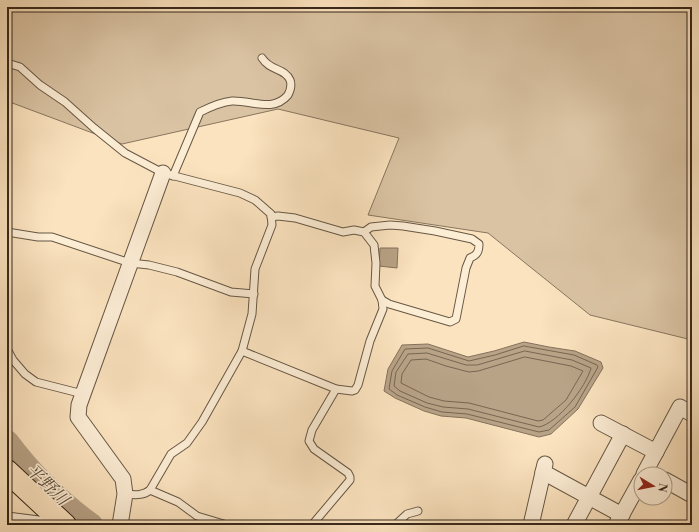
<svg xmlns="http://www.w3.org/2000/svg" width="699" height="532" font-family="'Libre Bodoni','Noto Serif JP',serif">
<rect width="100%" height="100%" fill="#fbe3bf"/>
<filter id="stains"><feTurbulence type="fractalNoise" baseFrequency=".005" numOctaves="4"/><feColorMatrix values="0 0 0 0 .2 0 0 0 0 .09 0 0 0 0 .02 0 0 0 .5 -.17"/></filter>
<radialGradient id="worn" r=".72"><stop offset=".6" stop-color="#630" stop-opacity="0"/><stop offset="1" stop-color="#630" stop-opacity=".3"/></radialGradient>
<polygon fill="#dac3a3" stroke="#88765f" points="7,7 692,7 692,340 590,315 488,233 368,215 399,138 278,109 122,144 7,101"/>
<g fill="#b8a387" stroke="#84725c">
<polygon points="380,248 398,248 397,268 379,266"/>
<polygon points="524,342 549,347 575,351 601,362 603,368 578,409 551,434 539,437 466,418 441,416 424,411 395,398 384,391 388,369 402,345 428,344 468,357 494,351"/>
</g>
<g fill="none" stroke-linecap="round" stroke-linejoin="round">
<g stroke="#776651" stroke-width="1">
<polygon points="524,346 574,355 597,365 598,367 575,407 549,430 539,432 467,414 442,412 425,407 397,395 389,389 392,371 405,349 428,348 469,361 495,355"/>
<path d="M525,351L572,360L591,368C586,387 558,423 539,427L468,409L443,407L427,403L400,391L394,386L396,372L408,354L427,353L466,365H477Z"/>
<polygon points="525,357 571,366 583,371 566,400 543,420 538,421 469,403 444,401 429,397 401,383 402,374 411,360 426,359 446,366 469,372 478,371"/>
</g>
<path stroke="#b8a387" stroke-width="24" d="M7,442C30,473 59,502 91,525"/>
<defs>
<g id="lane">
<path d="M7,63L20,67L40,85L65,102L94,128L125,153L163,173L240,193L255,200L271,214L272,225L255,269L252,314L242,351L202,422L187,443L171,454L150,490C143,496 134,495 125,494"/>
<path d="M173,176L200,112C210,107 221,102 232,101C251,100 273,113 288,95C290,91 292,85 290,80C285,68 270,71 262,58"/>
<polyline points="7,232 38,237 52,237 130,263 149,265 177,272 231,292 254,294"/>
<path d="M364,232L371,227L390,225L403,226L435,231L472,239L479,244C479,252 477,255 470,258L466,268L456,319L450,322L389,304L382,300"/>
<polyline points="7,349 13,360 25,374 36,382 83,394"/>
<polyline points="242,351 336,389 352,391 355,390 358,385 370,341 383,309 382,300 375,286 376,263 374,245 364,232 354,230 343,232 295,218 278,216 271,217"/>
<polyline points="150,490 178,502 197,516 227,525"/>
<polyline points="312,525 350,480 350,477 348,473 314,449 309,441 312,430 336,389"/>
<polyline points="395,525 407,514 418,511"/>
</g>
<g id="street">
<polyline points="601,423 656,452"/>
<polyline points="543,472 622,515"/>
<polyline points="644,474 680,407 692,414"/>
<polyline points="665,480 692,495"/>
<polyline points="7,520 46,525"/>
<polyline points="120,525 125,494 123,479 78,417 79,405 163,173"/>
<polyline points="531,525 545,464"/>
<polyline points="574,525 623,434"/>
<polyline points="616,525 641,480"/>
</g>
<polyline id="highway" points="7,471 65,525"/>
</defs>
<use href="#lane" stroke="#675744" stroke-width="9"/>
<use href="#street" stroke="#675744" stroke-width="17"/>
<use href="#highway" stroke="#36281b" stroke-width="24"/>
<use href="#lane" stroke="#fcedd5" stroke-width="7"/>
<use href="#street" stroke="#fcedd5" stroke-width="15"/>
<use href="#highway" stroke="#fbe3bf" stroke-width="22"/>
</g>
<g text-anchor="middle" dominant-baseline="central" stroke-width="3.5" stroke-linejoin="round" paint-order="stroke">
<g font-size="17" font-style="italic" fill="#5d4d3b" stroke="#fcedd5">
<text transform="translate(47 485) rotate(44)">平野川</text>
</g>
</g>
<rect width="699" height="532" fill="none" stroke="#fbe3bf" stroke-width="24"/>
<rect x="8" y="8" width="683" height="516" fill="none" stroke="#36281b" stroke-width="2"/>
<rect x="12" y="12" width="675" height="508" fill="none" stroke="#36281b"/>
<g transform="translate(653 486) rotate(100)"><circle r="19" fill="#fcedd5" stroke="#ad9e8b"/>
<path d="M0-3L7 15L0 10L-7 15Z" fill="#8f2418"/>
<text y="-6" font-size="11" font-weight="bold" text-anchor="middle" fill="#36281b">N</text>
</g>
<rect width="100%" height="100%" filter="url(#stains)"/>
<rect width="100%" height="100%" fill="url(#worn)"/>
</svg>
